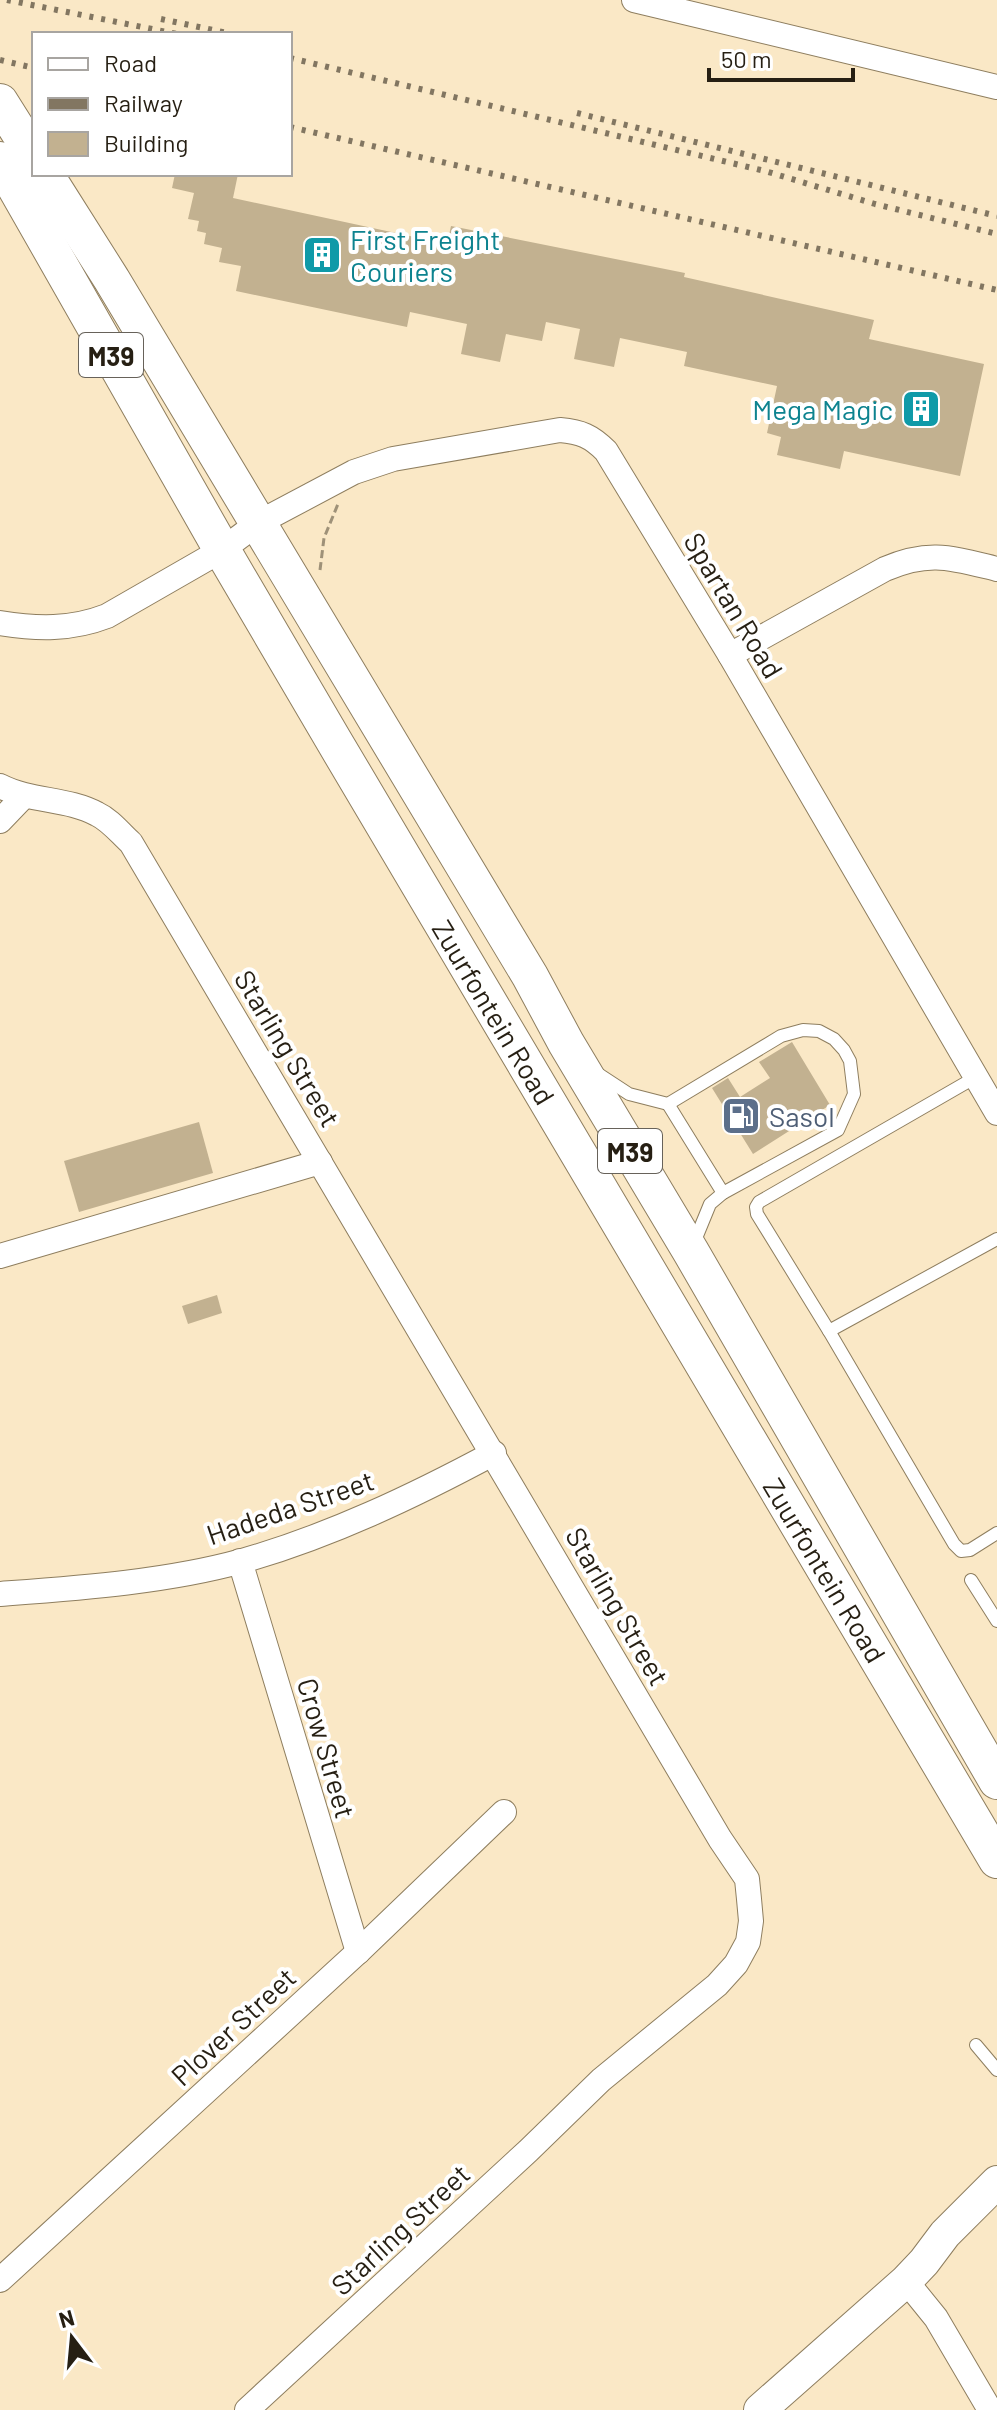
<svg xmlns="http://www.w3.org/2000/svg" width="997" height="2410" font-family="Barlow,sans-serif">
<rect width="100%" height="100%" fill="#fae8c6"/>
<g fill="#c2b190">
<polygon points="175,174 238,174 233,198 447,244 451,226 685,273 684,277 874,320 869,339 984,364 960,476 844,451 840,469 777,455 781,437 767,433 777,386 684,366 687,352 620,338 614,367 574,359 580,329 546,322 542,341 506,334 500,362 461,354 467,324 410,312 407,327 236,291 241,266 219,262 222,248 204,244 206,233 197,231 199,221 188,219 194,193 172,188"/>
<polygon points="792,1042 830,1105 753,1154 712,1088 728,1078 740,1097 770,1078 759,1062"/>
<polygon points="199,1122 213,1173 79,1212 64,1161"/>
<polygon points="217,1295 222,1313 188,1324 182,1306"/>
</g>
<g fill="none" stroke-linecap="round" stroke-linejoin="round">
<defs>
<g id="service">
<polyline points="600,1075 629,1094 668,1104 781,1036 803,1030 819,1031 834,1039 844,1050 850,1061 854,1094 838,1130 723,1193 710,1204 694,1243"/>
<polyline points="976,1077 759,1202 756,1207 757,1214 829,1331 997,1239"/>
<polyline points="668,1104 723,1193"/>
<polyline points="829,1331 954,1544 961,1551 970,1550 997,1533"/>
<polyline points="971,1580 997,1621"/>
<polyline points="976,2045 997,2070"/>
</g>
<g id="minor">
<polyline points="634,0 997,87"/>
<path d="M0,623C37,629 71,630 107,616L222,550L258,523L354,472L393,459L560,430C581,432 591,436 606,451L730,655L997,1113"/>
<path d="M730,655L885,569C930,550 951,558 997,569"/>
<path d="M0,786C31,802 68,798 97,814C110,820 120,833 131,843L720,1839L747,1879L749,1899L751,1921L748,1942L736,1964L717,1985L601,2080L528,2151L247,2410"/>
<polyline points="0,821 24,796"/>
<polyline points="0,1256 320,1162"/>
<polyline points="240,1561 358,1952"/>
<path d="M0,1594C79,1588 166,1582 242,1561C330,1536 414,1496 494,1453"/>
<polyline points="0,2280 358,1952 504,1812"/>
<polyline points="906,2281 936,2318 990,2410"/>
</g>
<polyline id="secondary" points="760,2410 906,2281 924,2262 945,2234 997,2182"/>
<g id="primary">
<polyline points="0,102 34,156"/>
<polyline points="0,160 222,550 334,741 997,1860"/>
<polyline points="45,174 112,280 530,976 566,1043 691,1252 997,1781"/>
</g>
</defs>
<use href="#service" stroke="#8e7e5f" stroke-width="14"/>
<use href="#minor" stroke="#8e7e5f" stroke-width="26"/>
<use href="#secondary" stroke="#8e7e5f" stroke-width="34"/>
<use href="#primary" stroke="#8e7e5f" stroke-width="38"/>
<polyline stroke="#9e9178" stroke-width="3" stroke-dasharray="8 4" stroke-linecap="butt" points="320,570 324,538 338,504"/>
<use href="#service" stroke="#fff" stroke-width="12"/>
<use href="#minor" stroke="#fff" stroke-width="24"/>
<use href="#secondary" stroke="#fff" stroke-width="32"/>
<use href="#primary" stroke="#fff" stroke-width="36"/>
<g stroke="#827661" stroke-width="6" stroke-dasharray="4 8" stroke-linecap="butt">
<polyline points="7,0 177,34"/>
<polyline points="161,19 232,34"/>
<polyline points="290,58 765,171 875,204 997,234"/>
<polyline points="0,60 34,68"/>
<polyline points="577,113 997,216"/>
<polyline points="290,127 997,290"/>
</g>
</g>
<defs>
<symbol id="building-square" viewBox="-11 -11 22 22"><rect x="-9" y="-9" width="18" height="18" rx="4" fill="#0f9aa8" stroke="#fff"/><path d="M-4-6H4V6H1V3H-1V6H-4ZM-2.5-4.3h1.7v1.8h-1.7ZM.8-4.3h1.7v1.8H.8ZM-2.5-1h1.7V.8h-1.7ZM.8-1h1.7V.8H.8Z" fill="#fff"/></symbol>
<symbol id="fuel-square" viewBox="-11 -11 22 22"><rect x="-9" y="-9" width="18" height="18" rx="4" fill="#5c6f8a" stroke="#fff"/><path d="M-5.5-6h7V0h2V4h1.3V-2.5L3-4.5l.8-.8L6-3V5H2.5V1h-1V6h-7ZM-4.2-4.7v3.2H.2V-4.7Z" fill="#fff"/></symbol>
</defs>
<g fill-rule="evenodd">
<use href="#building-square" x="300" y="233" width="44" height="44"/>
<use href="#building-square" x="899" y="387" width="44" height="44"/>
<use href="#fuel-square" x="719" y="1094" width="44" height="44"/>
</g>
<g text-anchor="middle" dominant-baseline="central" stroke-width="8" stroke-linejoin="round" paint-order="stroke">
<g fill="#fff" stroke="#67625a" stroke-width="2">
<rect x="79" y="333" width="64" height="44" rx="6"/>
<rect x="598" y="1129" width="64" height="44" rx="6"/>
</g>
<g font-size="26" font-weight="bold" fill="#261f13">
<text x="111" y="355">M39</text>
<text x="630" y="1151">M39</text>
</g>
<g font-size="28" fill="#0d838f" stroke="#fff" text-anchor="start">
<text x="350" y="239">First Freight<tspan x="350" dy="32">Couriers</tspan></text>
<text x="893" y="409" text-anchor="end">Mega Magic</text>
</g>
<g font-size="28" fill="#261f13" stroke="#fff">
<text transform="translate(734 605) rotate(59)">Spartan Road</text>
<text transform="translate(494 1012) rotate(59)">Zuurfontein Road</text>
<text transform="translate(288 1048) rotate(59)">Starling Street</text>
<text transform="translate(290 1507) rotate(-19)">Hadeda Street</text>
<text transform="translate(825 1570) rotate(59)">Zuurfontein Road</text>
<text transform="translate(618 1606) rotate(60)">Starling Street</text>
<text transform="translate(327 1748) rotate(74)">Crow Street</text>
<text transform="translate(233 2026) rotate(-43)">Plover Street</text>
<text transform="translate(400 2229) rotate(-43)">Starling Street</text>
</g>
<g font-size="28" fill="#4e5e75" stroke="#fff" text-anchor="start">
<text x="769" y="1116">Sasol</text>
</g>
</g>
<rect x="32" y="32" width="260" height="144" fill="#ffffff" stroke="#a8a5a1" stroke-width="2"/>
<rect x="48" y="58" width="40" height="12" fill="#ffffff" stroke="#a8a5a1" stroke-width="2"/>
<text x="104" y="72" font-size="24" fill="#261f13">Road</text>
<rect x="48" y="98" width="40" height="12" fill="#827661" stroke="#a8a5a1" stroke-width="2"/>
<text x="104" y="112" font-size="24" fill="#261f13">Railway</text>
<rect x="48" y="132" width="40" height="24" fill="#c2b190" stroke="#a8a5a1" stroke-width="2"/>
<text x="104" y="152" font-size="24" fill="#261f13">Building</text>
<g transform="translate(72 2338) rotate(344)" stroke="#ffffff" stroke-width="6" paint-order="stroke">
<path d="M0-6L14 30L0 20L-14 30Z" fill="#261f13"/>
<text y="-12" font-size="22" font-weight="bold" text-anchor="middle" fill="#261f13">N</text>
</g>
<path d="M709 68v12h144v-12" fill="none" stroke="#261f13" stroke-width="4"/>
<text x="721" y="68" font-size="24" fill="#261f13" stroke="#ffffff" stroke-width="6" paint-order="stroke">50 m</text>
</svg>
